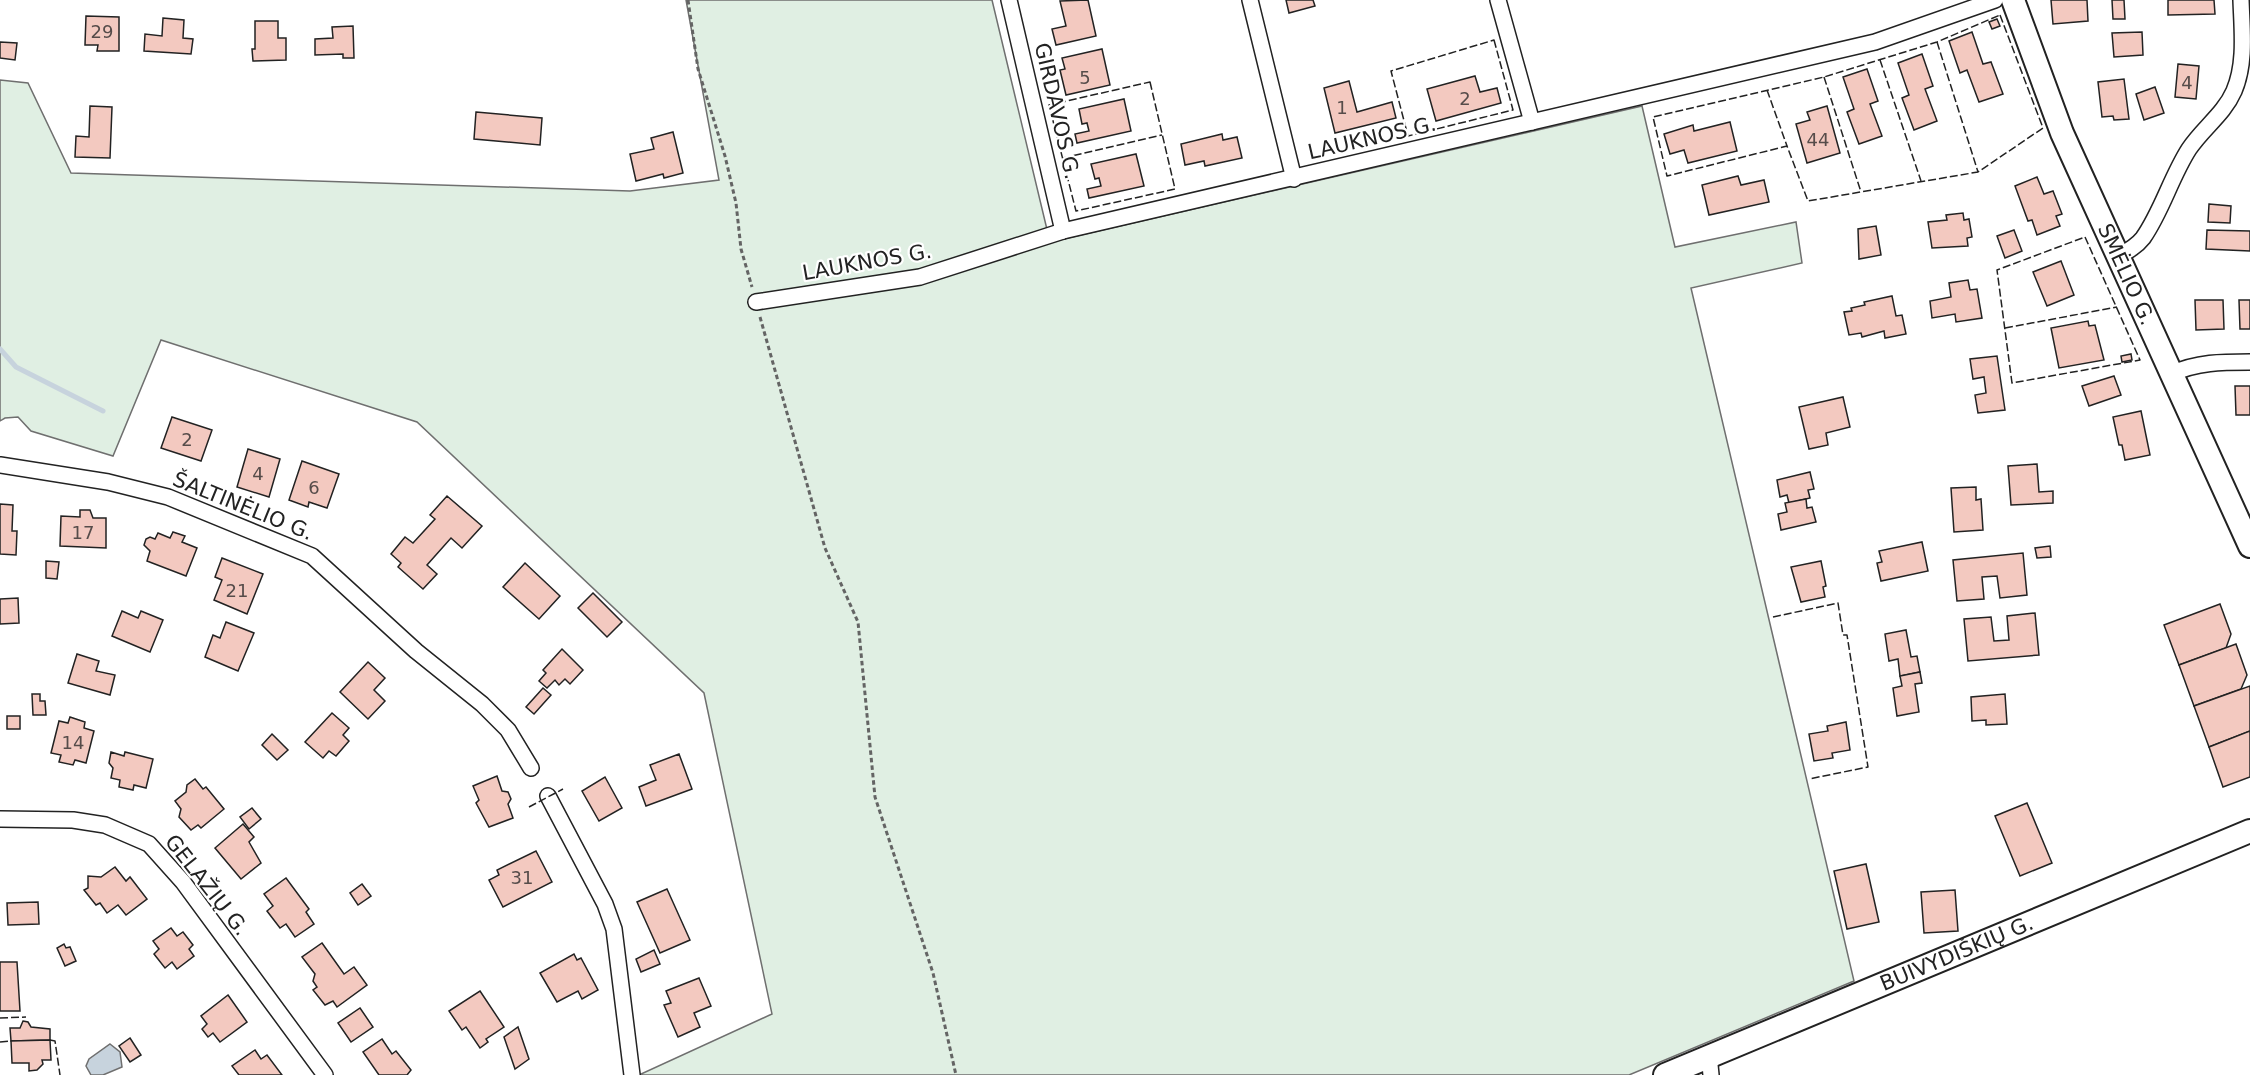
<svg xmlns="http://www.w3.org/2000/svg" width="2250" height="1075" font-family="'DejaVu Sans',sans-serif">
<rect width="100%" height="100%" fill="#fff"/>
<polygon fill="#e0efe3" stroke="#6f6f6f" stroke-width="1.5" points="686,0 992,0 1050,242 1642,106 1675,247 1796,222 1802,263 1691,288 1854,981 1629,1075 639,1075 772,1014 704,693 417,422 161,340 113,456 31,431 18,417 5,418 0,421 0,80 28,83 71,173 630,191 719,180"/>
<polygon fill="#c7d3dd" stroke="#6f6f6f" stroke-width="1.5" points="110,1044 120,1052 122,1067 103,1075 91,1075 86,1066 89,1059"/>
<g fill="none" stroke-linecap="round" stroke-linejoin="round">
<polyline stroke="#c7d3dd" stroke-width="5" points="0,349 16,367 103,411"/>
</g>
<g fill="#f3c9c0" stroke="#222" stroke-width="1.5">
<polygon points="1088,0 1096,36 1056,45 1052,29 1066,26 1060,1"/>
<polygon points="1286,0 1313,0 1315,6 1289,13"/>
<polygon points="2051,0 2087,0 2088,21 2053,24"/>
<polygon points="2112,0 2124,0 2125,19 2113,19"/>
<polygon points="2168,0 2214,0 2215,14 2168,15"/>
<polygon points="86,16 119,17 119,51 97,51 98,45 85,45"/>
<polygon points="163,18 184,20 183,38 193,39 191,54 144,51 145,34 162,36"/>
<polygon points="1997,19 2000,26 1992,29 1989,22"/>
<polygon points="255,21 278,21 278,38 286,38 286,60 253,61 252,49 255,49"/>
<polygon points="353,26 354,58 343,58 343,54 315,55 315,39 333,38 332,27"/>
<polygon points="1972,32 1983,64 1991,62 2003,94 1979,102 1967,70 1960,73 1949,41"/>
<polygon points="2142,32 2143,55 2114,57 2112,33"/>
<polygon points="0,42 17,43 15,60 0,58"/>
<polygon points="1102,49 1110,85 1066,95 1060,70 1065,69 1062,58"/>
<polygon points="1922,54 1933,86 1925,89 1937,121 1914,130 1902,98 1909,95 1898,63"/>
<polygon points="2178,64 2199,66 2196,99 2175,97"/>
<polygon points="1867,69 1878,101 1870,104 1882,136 1859,144 1847,112 1854,109 1843,77"/>
<polygon points="1475,76 1480,92 1497,88 1501,103 1436,121 1427,89"/>
<polygon points="2124,79 2129,119 2114,120 2113,116 2102,117 2098,82"/>
<polygon points="1349,81 1357,112 1392,102 1396,118 1335,133 1324,88"/>
<polygon points="2155,87 2164,113 2144,120 2136,94"/>
<polygon points="1124,99 1131,131 1077,143 1075,134 1089,131 1087,123 1082,124 1079,109"/>
<polygon points="90,106 112,107 110,158 75,157 76,136 89,137"/>
<polygon points="1827,106 1840,153 1807,163 1796,124 1810,120 1807,112"/>
<polygon points="476,112 542,118 540,145 474,139"/>
<polygon points="1730,122 1737,151 1688,163 1684,150 1670,154 1664,134 1693,125 1694,131"/>
<polygon points="673,132 683,173 664,178 663,174 636,181 630,154 654,149 651,138"/>
<polygon points="1222,134 1223,140 1237,137 1242,158 1205,166 1204,161 1185,165 1181,144"/>
<polygon points="1136,154 1144,186 1089,198 1087,189 1101,186 1099,178 1095,179 1091,164"/>
<polygon points="1738,176 1741,185 1764,180 1769,202 1709,215 1702,185"/>
<polygon points="2037,177 2044,194 2053,191 2062,214 2056,216 2060,226 2037,235 2032,220 2028,221 2015,186"/>
<polygon points="2209,204 2231,206 2230,223 2208,222"/>
<polygon points="1963,213 1964,220 1969,219 1972,237 1967,238 1968,246 1932,248 1928,222 1947,220 1946,215"/>
<polygon points="1876,226 1881,255 1859,259 1858,229"/>
<polygon points="2014,230 2022,251 2005,258 1997,236"/>
<polygon points="2207,230 2250,231 2250,251 2206,249"/>
<polygon points="2061,261 2074,295 2047,306 2033,272"/>
<polygon points="1968,280 1970,290 1977,289 1982,318 1956,322 1955,314 1932,318 1930,301 1951,297 1949,283"/>
<polygon points="1892,296 1896,316 1902,315 1906,334 1885,338 1884,331 1862,337 1861,333 1849,335 1844,312 1852,311 1851,308 1865,305 1864,302"/>
<polygon points="2195,300 2223,300 2224,329 2196,330"/>
<polygon points="2239,300 2250,300 2250,329 2240,329"/>
<polygon points="2088,321 2089,326 2095,325 2104,360 2059,368 2051,328"/>
<polygon points="2131,354 2132,360 2122,362 2121,356"/>
<polygon points="1997,356 2005,410 1978,413 1975,395 1986,393 1984,377 1973,379 1970,359"/>
<polygon points="2114,376 2121,395 2089,406 2082,386"/>
<polygon points="2235,386 2250,386 2250,415 2236,415"/>
<polygon points="1843,397 1850,427 1826,433 1828,445 1809,449 1799,407"/>
<polygon points="2141,411 2150,455 2125,460 2122,445 2119,445 2113,417"/>
<polygon points="172,417 212,430 201,461 161,448"/>
<polygon points="248,449 280,459 269,497 237,487"/>
<polygon points="302,461 339,474 327,508 309,502 308,507 289,500"/>
<polygon points="2037,464 2039,492 2053,491 2053,503 2011,505 2008,466"/>
<polygon points="1810,472 1814,489 1808,490 1810,498 1789,503 1787,495 1780,497 1777,480"/>
<polygon points="1976,487 1976,500 1981,499 1983,530 1954,532 1951,488"/>
<polygon points="447,496 482,526 462,548 451,538 427,565 437,574 423,589 398,567 401,563 391,554 405,537 413,543 435,519 430,515"/>
<polygon points="1806,499 1807,508 1812,507 1816,522 1781,530 1778,514 1787,512 1785,503"/>
<polygon points="0,504 13,505 12,531 17,531 16,555 0,554"/>
<polygon points="80,510 90,510 93,518 106,518 106,548 60,546 61,516 80,517"/>
<polygon points="173,532 185,536 182,542 197,548 186,576 147,561 150,551 144,545 146,539 150,537 155,539 158,533 170,538"/>
<polygon points="1922,542 1928,571 1881,581 1877,563 1882,562 1879,551"/>
<polygon points="2050,546 2051,557 2037,558 2035,548"/>
<polygon points="2023,553 2027,595 2000,598 1997,576 1982,577 1984,599 1957,601 1953,560"/>
<polygon points="222,558 263,574 247,614 214,600 222,580 215,577"/>
<polygon points="46,561 59,562 57,579 46,578"/>
<polygon points="1821,561 1826,586 1823,587 1825,597 1801,602 1791,567"/>
<polygon points="525,563 560,596 539,619 503,587"/>
<polygon points="593,593 622,622 607,637 578,608"/>
<polygon points="18,598 19,623 0,624 0,599"/>
<polygon points="2220,604 2231,634 2226,648 2179,665 2164,625"/>
<polygon points="122,611 138,618 141,611 163,620 150,652 112,636"/>
<polygon points="2035,613 2039,655 1968,661 1964,619 1991,617 1994,641 2009,640 2007,616"/>
<polygon points="226,622 254,633 238,671 205,657 213,635 220,638"/>
<polygon points="1906,630 1911,657 1917,656 1920,672 1900,676 1898,659 1889,661 1885,634"/>
<polygon points="2236,644 2247,675 2241,689 2194,706 2179,665"/>
<polygon points="562,649 583,670 570,684 565,679 559,685 555,680 547,688 539,681 546,673 543,670"/>
<polygon points="77,654 99,661 96,671 115,675 110,695 68,683"/>
<polygon points="368,662 385,678 374,690 385,701 368,719 340,692"/>
<polygon points="1920,672 1922,683 1915,684 1919,712 1897,716 1893,688 1902,686 1900,676"/>
<polygon points="2250,686 2250,731 2209,747 2194,706"/>
<polygon points="543,688 551,695 534,714 526,707"/>
<polygon points="32,694 40,694 40,701 45,701 46,715 33,715"/>
<polygon points="2005,694 2007,724 1986,725 1986,720 1972,721 1971,697"/>
<polygon points="332,713 349,728 343,735 349,741 336,756 329,751 323,758 305,742"/>
<rect x="7" y="716" width="13" height="13"/>
<polygon points="70,717 85,722 84,728 94,731 86,763 75,760 73,765 59,762 61,755 51,753 59,721 68,723"/>
<polygon points="1846,722 1850,750 1832,753 1833,758 1814,761 1809,734 1828,731 1827,726"/>
<polygon points="2250,731 2250,777 2223,787 2209,747"/>
<polygon points="272,734 288,750 277,760 262,745"/>
<polygon points="111,752 124,756 125,752 153,759 146,788 134,785 133,790 119,787 120,780 111,778 113,768 109,763"/>
<polygon points="679,754 692,789 646,806 639,787 656,780 650,765"/>
<polygon points="497,776 502,791 508,792 511,799 508,804 513,818 489,827 476,803 479,800 473,786"/>
<polygon points="605,777 622,808 599,821 582,791"/>
<polygon points="195,779 203,789 206,787 224,809 201,828 198,825 191,830 179,817 181,809 175,801 186,792 187,785"/>
<polygon points="2027,803 2052,863 2020,876 1995,816"/>
<polygon points="252,808 261,819 249,829 240,817"/>
<polygon points="243,824 254,837 249,842 261,863 241,879 215,848"/>
<polygon points="536,851 552,882 503,907 489,880 499,875 497,870"/>
<polygon points="1866,864 1879,922 1847,929 1834,871"/>
<polygon points="115,867 126,881 130,877 147,899 126,915 118,905 107,913 100,903 96,905 84,890 88,888 88,876 101,877"/>
<polygon points="286,878 309,909 306,912 314,924 295,937 286,924 280,928 267,911 273,906 264,894"/>
<polygon points="362,884 371,896 358,905 350,893"/>
<polygon points="667,889 690,940 660,953 637,902"/>
<polygon points="1955,890 1958,931 1924,933 1921,892"/>
<polygon points="38,902 39,924 8,925 7,903"/>
<polygon points="171,928 177,936 183,932 193,945 189,949 194,956 177,969 172,962 165,968 154,954 159,949 153,941"/>
<polygon points="322,943 344,974 354,967 367,985 337,1007 333,1001 325,1005 313,990 317,987 313,981 315,974 302,957"/>
<polygon points="64,944 66,948 70,947 76,961 65,966 57,948"/>
<polygon points="654,950 660,964 641,972 636,959"/>
<polygon points="574,954 577,960 581,958 598,990 582,999 578,991 557,1002 540,973"/>
<polygon points="0,962 17,962 20,1011 0,1011"/>
<polygon points="699,978 711,1006 694,1013 700,1027 678,1037 664,1005 671,1003 666,991"/>
<polygon points="480,991 504,1027 486,1039 488,1042 480,1048 466,1027 462,1030 449,1011"/>
<polygon points="228,995 247,1022 220,1042 213,1033 208,1037 202,1029 207,1024 201,1016"/>
<polygon points="360,1008 373,1027 351,1042 338,1023"/>
<polygon points="23,1021 28,1022 31,1027 50,1029 50,1040 11,1041 10,1028 20,1028"/>
<polygon points="518,1027 529,1059 515,1069 504,1037"/>
<polygon points="130,1038 141,1055 130,1062 119,1046"/>
<polygon points="382,1039 392,1054 396,1051 411,1070 407,1075 379,1075 363,1052"/>
<polygon points="50,1040 51,1060 42,1060 43,1064 37,1070 29,1071 29,1063 12,1063 11,1041"/>
<polygon points="255,1050 261,1059 267,1055 282,1075 239,1075 232,1066"/>
</g>
<g fill="none" stroke-linecap="round" stroke-linejoin="round">
<defs>
<g id="street">
<polyline points="1009,0 1063,231"/>
<polyline points="1250,0 1294,179"/>
<polyline points="1498,0 1532,122"/>
<path d="M2117,257C2126,252 2136,247 2143,238C2162,211 2171,177 2189,149C2203,128 2224,114 2234,91C2246,63 2242,30 2241,0"/>
<polyline points="756,302 920,277 1063,231 1875,42 1995,0"/>
<path d="M2171,374C2197,362 2222,362 2250,362"/>
<polyline points="0,465 108,482 168,497 312,556 416,651 482,704 508,730 531,768"/>
<polyline points="548,796 605,904 614,929 632,1075"/>
<polyline points="0,819 73,820 105,825 149,844 183,882 325,1075"/>
<polyline points="1709,1055 1711,1075"/>
</g>
<g id="secondary">
<path id="s1" d="M2013,0L2062,133L2250,546"/>
<path id="s2" d="M1665,1075L2250,831"/>
</g>
</defs>
<use href="#street" stroke="#222" stroke-width="18"/>
<use href="#secondary" stroke="#222" stroke-width="26"/>
<g stroke="#646464" stroke-width="3" stroke-dasharray="4.5 3" stroke-linecap="butt">
<polyline points="688,0 698,69 725,156 736,203 741,249 752,287"/>
<polyline points="760,317 825,548 858,622 875,797 933,973 956,1075"/>
</g>
<use href="#street" stroke="#fff" stroke-width="15"/>
<use href="#secondary" stroke="#fff" stroke-width="22"/>
<g stroke="#222" stroke-width="1.5" stroke-dasharray="8 3" stroke-linecap="butt">
<polygon points="2000,15 2043,128 1978,172 1808,201 1787,146 1667,176 1653,117 1824,77 1937,42"/>
<polygon points="1494,40 1513,110 1408,136 1391,71"/>
<polyline points="1937,42 1978,172"/>
<polyline points="1880,60 1921,181"/>
<polyline points="1824,77 1861,192"/>
<polygon points="1150,82 1175,189 1076,211 1049,105"/>
<polyline points="1767,90 1787,146"/>
<polyline points="1063,158 1162,135"/>
<polygon points="2085,237 2140,360 2012,383 1997,270"/>
<polyline points="2005,328 2117,307"/>
<polyline points="1773,617 1838,603 1843,635 1847,635 1868,767 1809,779"/>
<polyline points="529,807 563,789"/>
<polyline points="0,1018 26,1017"/>
<polyline points="50,1040 55,1041 60,1075"/>
<polyline points="0,1042 11,1041"/>
</g>
</g>
<g text-anchor="middle" dominant-baseline="central" stroke-width="4.5" stroke-linejoin="round" paint-order="stroke">
<g font-size="18" fill="#564c4a">
<text x="102" y="31">29</text>
<text x="1085" y="77">5</text>
<text x="2187" y="82">4</text>
<text x="1465" y="98">2</text>
<text x="1342" y="107">1</text>
<text x="1818" y="139">44</text>
<text x="187" y="439">2</text>
<text x="258" y="473">4</text>
<text x="314" y="487">6</text>
<text x="83" y="532">17</text>
<text x="237" y="590">21</text>
<text x="73" y="742">14</text>
<text x="522" y="877">31</text>
</g>
<g font-size="21" fill="#222" stroke="#fff">
<text transform="translate(1057 111) rotate(77)">GIRDAVOS G.</text>
<text transform="translate(1372 138) rotate(-13)">LAUKNOS G.</text>
<text transform="translate(867 262) rotate(-10)">LAUKNOS G.</text>
<text stroke="none"><textPath href="#s1" startOffset="297">SMĖLIO G.</textPath></text>
<text transform="translate(243 506) rotate(22)">ŠALTINĖLIO G.</text>
<text transform="translate(207 885) rotate(52)">GELAŽIŲ G.</text>
<text stroke="none"><textPath href="#s2" startOffset="316">BUIVYDIŠKIŲ G.</textPath></text>
</g>
</g>
</svg>
